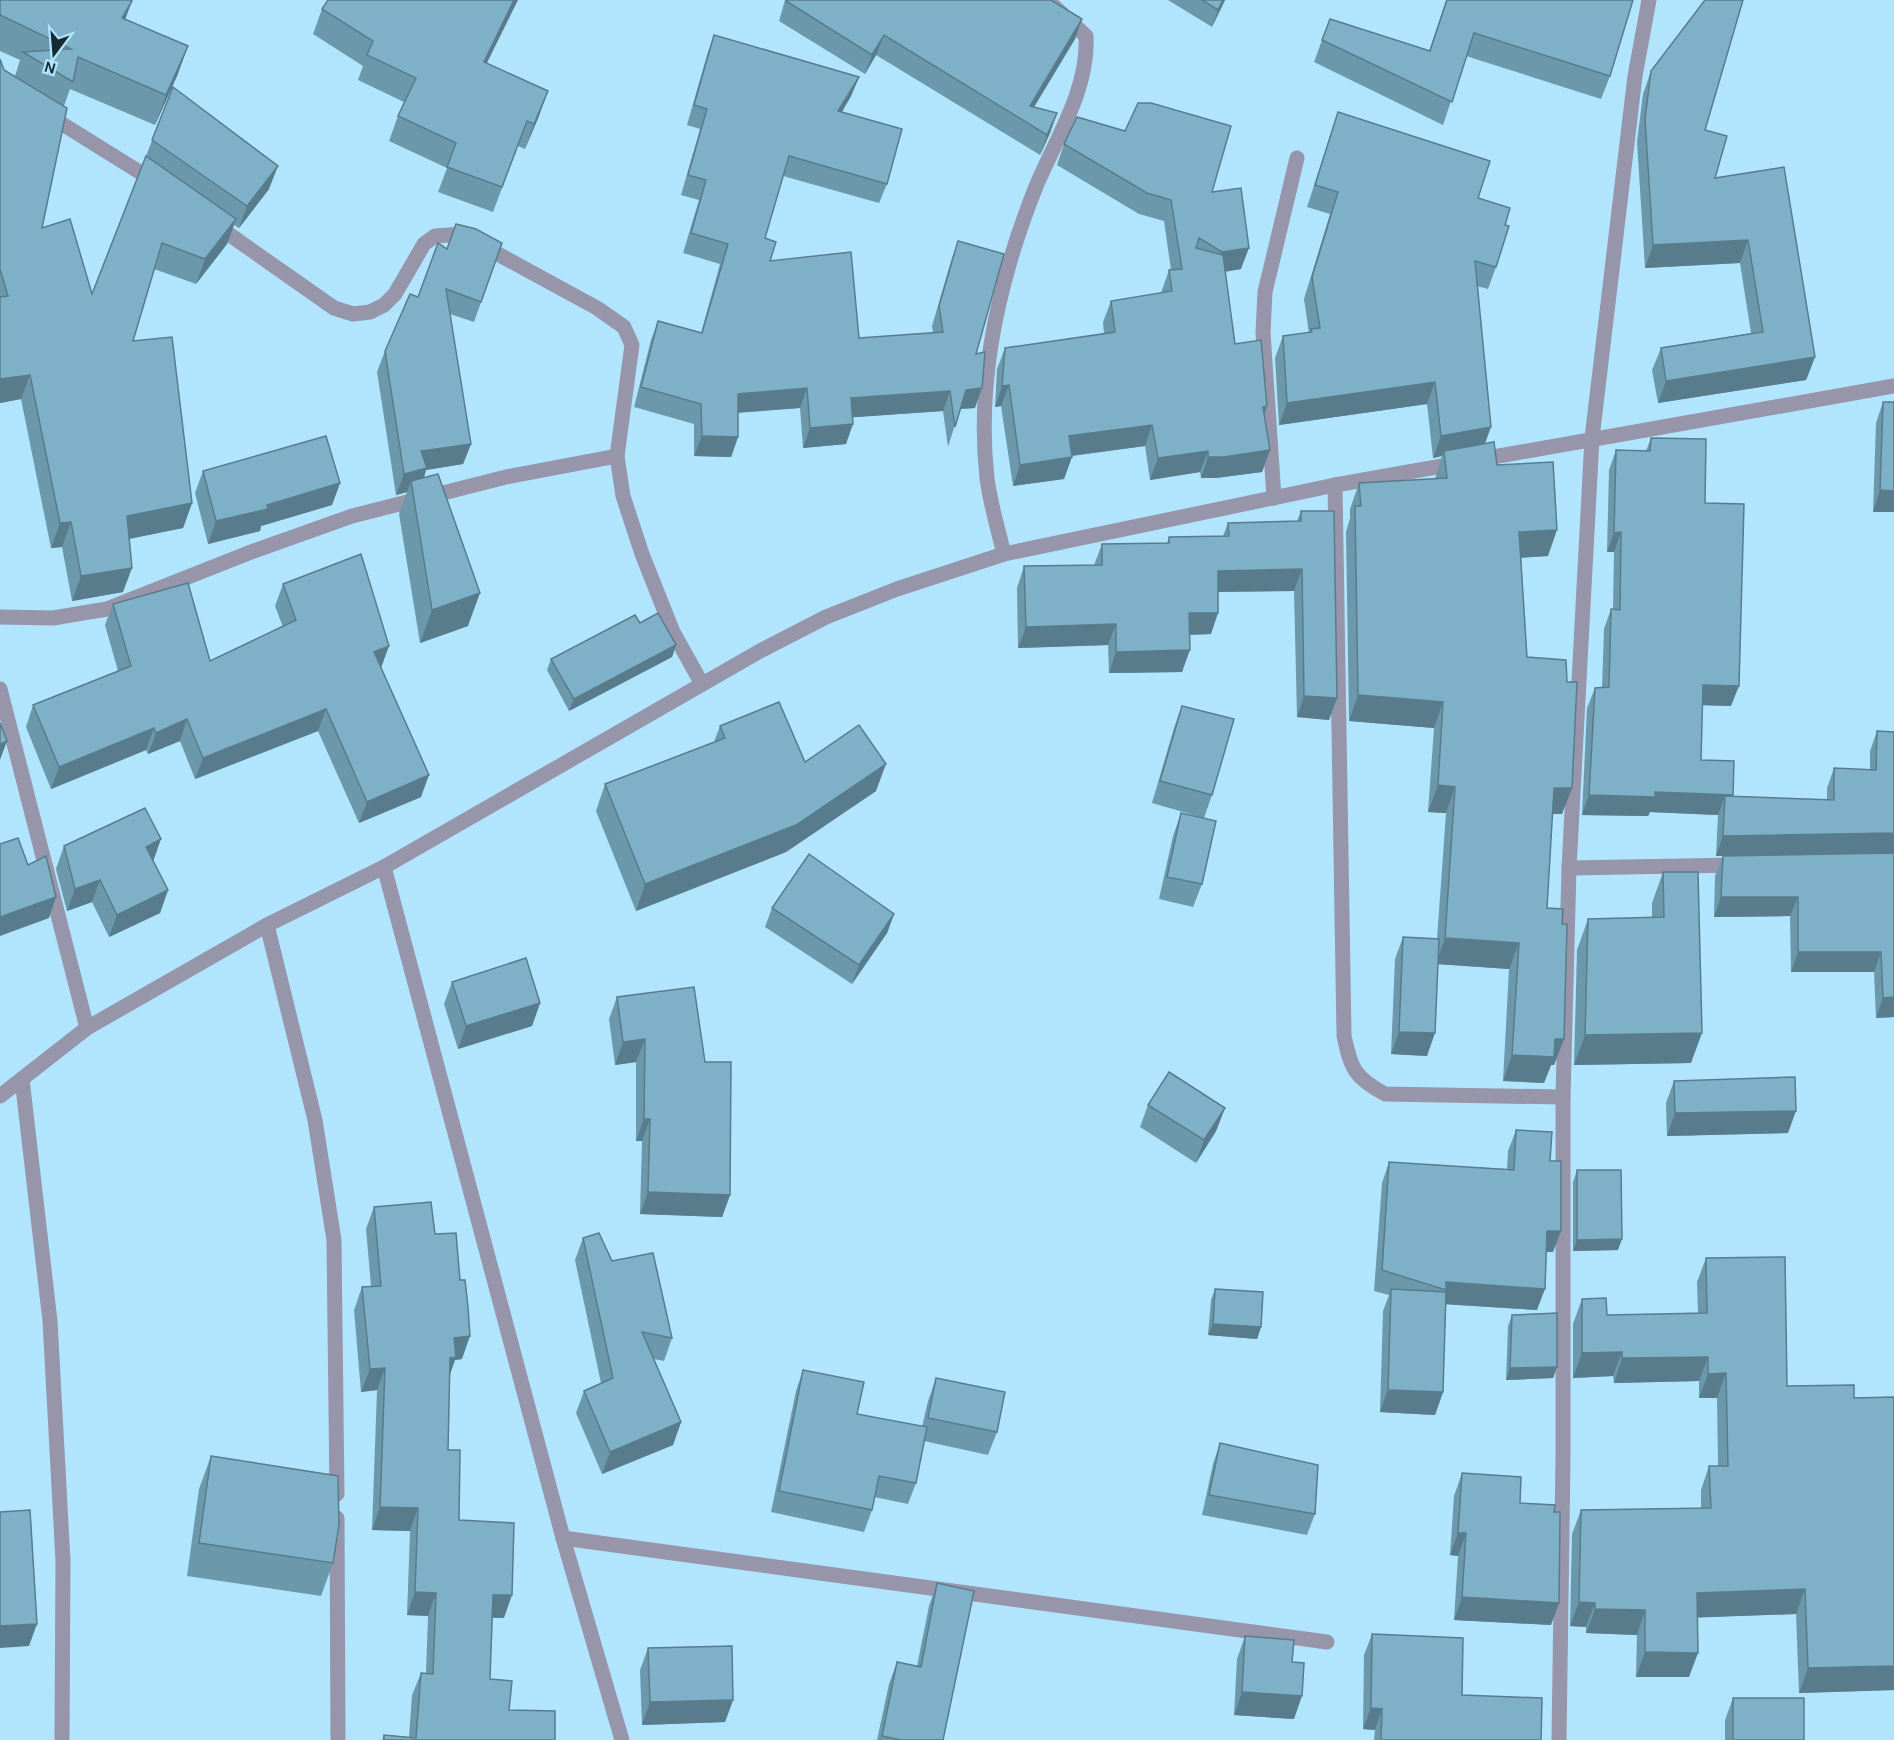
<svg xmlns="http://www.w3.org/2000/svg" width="1894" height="1740" font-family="Karla,sans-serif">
<rect width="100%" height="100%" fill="#b1e5fe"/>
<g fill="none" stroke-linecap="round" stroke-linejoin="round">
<g stroke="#9695a9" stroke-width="15">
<polyline points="48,115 157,183"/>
<polyline points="213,223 334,308 353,314 370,312 384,305 395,294 424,244 435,236 461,234 597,308 624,327 632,345 617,456 623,496 642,554 673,632 702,684"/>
<path d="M1335,485L1344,1036C1351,1069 1355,1078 1385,1094L1563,1097"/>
<polyline points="1274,498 1263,332 1265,292 1297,158"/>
<path d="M1004,554C998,529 990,503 987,478C976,380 999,280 1035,189C1055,140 1089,90 1086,36L1047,0"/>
<polyline points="0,617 53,618 107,609 251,552 352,516 506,477 617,456"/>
<polyline points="0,689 87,1028"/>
<polyline points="384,867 563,1538 622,1740"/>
<polyline points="1569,868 1738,865"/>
<polyline points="267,925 315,1120 334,1240 337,1494"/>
<polyline points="22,1079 50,1321 63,1561 62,1740"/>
<polyline points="0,1096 87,1028 267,925 384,867 760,651 826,617 897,589 1004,554 1335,485 1894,386"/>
<polyline points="337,1518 338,1740"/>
<polyline points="563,1538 1327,1642"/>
<polyline points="1559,1740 1563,1456 1563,1097 1569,868 1592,438 1635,76 1649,0"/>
</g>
</g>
<g fill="#6c98ac">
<polygon points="0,0 125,19 188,46 177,76 155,125 70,89 64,106 42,228 92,294 173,87 269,189 239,228 234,225 227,244 196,284 154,269 133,341 192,503 183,528 129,539 123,592 72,601 62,547 51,548 21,399 0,403 0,59 4,70 15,76 20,60 0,51"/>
<polygon points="785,0 1051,0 1075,39 1034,107 1057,113 1050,133 1040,155 876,55 865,74 779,21"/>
<polygon points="1168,0 1225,0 1212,27"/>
<polygon points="1446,0 1633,0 1610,76 1601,99 1466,56 1443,125 1314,62 1322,40 1429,51"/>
<polygon points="322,9 487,63 539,116 525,149 518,146 493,212 438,192 447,168 389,141 398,116 404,102 358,80 363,66 313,34"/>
<polygon points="714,35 859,77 851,96 842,112 887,184 879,203 783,176 765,238 770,261 859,338 933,333 932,326 951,261 958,241 976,354 975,408 960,409 948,447 943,411 853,417 846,444 803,448 800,408 738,413 738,437 731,457 694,456 694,424 634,407 651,340 658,321 701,333 720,264 683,253 699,200 681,195 700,129 687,125 707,55"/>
<polygon points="1651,71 1705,130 1715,178 1815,357 1806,380 1658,403 1652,370 1661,348 1751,333 1740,263 1645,268 1637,142 1643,94"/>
<polygon points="1338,112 1478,198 1505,225 1496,267 1488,289 1477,286 1485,444 1548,556 1521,558 1527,657 1562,814 1552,814 1547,908 1562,924 1564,1039 1554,1065 1551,1065 1544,1083 1503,1081 1509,969 1438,964 1427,1056 1391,1054 1395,959 1403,937 1437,939 1446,813 1428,812 1434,728 1349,721 1346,532 1350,518 1350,509 1359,483 1435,479 1442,456 1433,458 1427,404 1279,425 1275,358 1283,336 1309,333 1304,299 1330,214 1307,207"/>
<polygon points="1064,144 1212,192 1241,269 1225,272 1235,344 1264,415 1270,450 1262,472 1216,478 1201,478 1200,472 1150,480 1145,446 1072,456 1064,479 1013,486 1001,406 995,407 997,369 1005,348 1104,334 1103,322 1111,301 1161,293 1169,270 1171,270 1164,221 1139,214 1057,165"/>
<polygon points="502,243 474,322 450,314 471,444 463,464 426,470 424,478 468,626 420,643 399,514 407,492 396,495 377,372 385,351 447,249"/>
<polygon points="1883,402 1894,512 1873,512 1876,423"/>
<polygon points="1651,438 1705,503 1731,706 1702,705 1701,760 1733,795 1732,797 1827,800 1827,788 1834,768 1870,770 1870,751 1877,731 1894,1017 1876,1018 1874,972 1791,972 1790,916 1714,917 1715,876 1723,856 1716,856 1718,815 1650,812 1648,816 1582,815 1587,708 1595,688 1602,688 1604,629 1611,609 1613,609 1614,552 1607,552 1609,470 1616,450 1646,451"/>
<polygon points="203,471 340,483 332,505 261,526 260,531 208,544 195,493"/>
<polygon points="1301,511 1337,698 1329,720 1297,717 1294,591 1218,592 1211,634 1190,635 1182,672 1109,673 1108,645 1018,648 1017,588 1024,566 1094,565 1102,544 1167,543 1169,537 1223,536 1228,523 1297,521"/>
<polygon points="283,584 381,668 421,797 359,823 318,731 195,779 180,741 148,754 146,750 51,789 26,727 33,705 118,671 105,625 113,604 210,661 283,627 275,606"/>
<polygon points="640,623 676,645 672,657 569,711 547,670 551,659"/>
<polygon points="1182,706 1212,795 1204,818 1152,803 1174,728"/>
<polygon points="720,726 805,762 876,791 786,852 636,911 596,811 605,784 714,742"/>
<polygon points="1181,813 1202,884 1193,907 1159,899 1173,836"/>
<polygon points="64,846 153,860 168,890 160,913 109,937 92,902 67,911 56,869"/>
<polygon points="1663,872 1691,1063 1574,1065 1577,950 1588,919 1652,918 1652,903"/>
<polygon points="772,908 894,914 887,933 852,984 765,927"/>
<polygon points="452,982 540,1003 532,1026 458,1049 444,1004"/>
<polygon points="617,997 705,1062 730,1195 722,1217 640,1214 642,1141 636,1141 636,1062 615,1065 609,1019"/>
<polygon points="1674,1081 1788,1133 1667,1136 1666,1103"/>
<polygon points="1148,1105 1225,1108 1216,1131 1196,1163 1140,1127"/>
<polygon points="1516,1130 1550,1161 1553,1252 1546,1252 1537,1310 1446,1304 1443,1392 1435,1415 1380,1412 1383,1311 1389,1295 1374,1291 1382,1183 1389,1162 1507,1169 1508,1151"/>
<polygon points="1577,1170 1618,1250 1573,1251 1573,1182"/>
<polygon points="374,1207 435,1234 462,1359 455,1360 449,1376 448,1450 459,1520 504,1618 492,1618 490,1679 509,1710 555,1740 382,1740 384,1735 409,1737 412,1695 421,1673 426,1673 428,1616 407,1615 410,1531 372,1530 377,1390 361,1392 354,1310 362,1287 371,1286 366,1229"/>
<polygon points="583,1238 612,1261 672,1338 664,1361 654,1359 681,1422 673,1445 602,1474 576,1413 584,1391 601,1383 575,1260"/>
<polygon points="1706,1258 1787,1386 1854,1398 1894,1397 1894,1690 1799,1693 1796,1614 1697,1617 1689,1677 1636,1677 1637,1635 1586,1633 1586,1627 1570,1626 1572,1534 1581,1510 1701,1508 1701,1490 1709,1466 1718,1466 1717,1398 1699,1398 1699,1381 1614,1383 1613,1376 1573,1378 1573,1324 1582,1299 1607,1315 1698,1314 1697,1282"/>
<polygon points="1215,1289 1261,1327 1257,1339 1208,1335 1211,1300"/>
<polygon points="1512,1315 1557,1367 1553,1378 1506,1380 1508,1326"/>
<polygon points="803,1370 857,1414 922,1427 928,1401 936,1378 997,1432 988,1455 924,1441 916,1483 908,1504 874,1497 872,1510 864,1532 771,1512 796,1391"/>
<polygon points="1220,1443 1315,1514 1307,1535 1202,1515 1213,1464"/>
<polygon points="211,1456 333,1563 321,1596 187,1576 199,1489"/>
<polygon points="1462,1473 1520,1503 1551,1625 1454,1620 1458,1556 1450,1555 1454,1496"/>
<polygon points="937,1583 943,1740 877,1740 889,1684 897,1662 917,1666 929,1606"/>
<polygon points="1372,1634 1462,1695 1541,1740 1374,1740 1375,1730 1363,1729 1364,1655"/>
<polygon points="1245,1636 1292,1662 1294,1719 1234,1715 1237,1659"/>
<polygon points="648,1648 733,1700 725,1722 642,1725 640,1670"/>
<polygon points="1733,1698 1804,1740 1725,1740 1725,1720"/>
</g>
<g fill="#587c8c">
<polygon points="514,0 518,0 475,87 484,62"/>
<polygon points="1223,0 1225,0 1212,27 1218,10"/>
<polygon points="132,1 121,31 122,18"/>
<polygon points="1082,19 1075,39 1025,122 1030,106"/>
<polygon points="884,35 876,55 865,74 872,55"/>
<polygon points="188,46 177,76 155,125 166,95"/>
<polygon points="859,77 851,96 831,130 838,111"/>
<polygon points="548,91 539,116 525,149 534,124"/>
<polygon points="1057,113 1050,133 1040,155 1047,135"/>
<polygon points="278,166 269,189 239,228 247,206"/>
<polygon points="236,219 227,244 196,284 205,259"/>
<polygon points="1748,240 1740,263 1645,268 1653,245"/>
<polygon points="1249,248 1241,269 1214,273 1222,252"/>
<polygon points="1815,357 1806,380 1658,403 1666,381"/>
<polygon points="30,375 21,399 0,403 0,379"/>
<polygon points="1435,382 1427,404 1279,425 1287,403"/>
<polygon points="1009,385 1001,406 995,407 1002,386"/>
<polygon points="807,388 800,408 731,413 738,394"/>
<polygon points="982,388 975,408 958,409 966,390"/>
<polygon points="950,391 943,411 844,418 851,398"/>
<polygon points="1267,406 1260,428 1263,407"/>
<polygon points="853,424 846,444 803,448 810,428"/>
<polygon points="1152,425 1145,446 1061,457 1069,436"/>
<polygon points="1491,427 1483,449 1444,451 1442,456 1433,458 1441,436"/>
<polygon points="702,436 738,437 731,457 694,456"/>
<polygon points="471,444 463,464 426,470 420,489 411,481 407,492 396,495 404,474 421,451"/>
<polygon points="1270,450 1262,472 1216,478 1201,478 1208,457"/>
<polygon points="1208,451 1200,472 1150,480 1158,458"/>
<polygon points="1072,457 1064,479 1013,486 1020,465"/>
<polygon points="340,483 332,505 261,526 260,531 208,544 216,521"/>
<polygon points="1880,490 1894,491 1894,512 1873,512"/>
<polygon points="192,503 183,528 118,541 127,516"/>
<polygon points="71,522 62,547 51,548 60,523"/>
<polygon points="1557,530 1548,556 1509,558 1519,532"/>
<polygon points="1621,532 1614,552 1607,552 1614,533"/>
<polygon points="132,568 123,592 72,601 81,576"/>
<polygon points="1302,569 1294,591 1210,592 1218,571"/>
<polygon points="480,593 468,626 420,643 432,610"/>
<polygon points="1189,613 1218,613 1211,634 1182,635"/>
<polygon points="1116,624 1108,645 1018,648 1026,627"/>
<polygon points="676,645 672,657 569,711 574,699"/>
<polygon points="389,646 381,668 374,652"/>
<polygon points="1190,650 1182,672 1109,673 1116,652"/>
<polygon points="1703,685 1739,686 1731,706 1696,705"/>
<polygon points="1358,695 1443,702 1434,728 1349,721"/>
<polygon points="1304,696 1337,698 1329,720 1297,717"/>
<polygon points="326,709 318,731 195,779 203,758"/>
<polygon points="187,719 180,741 148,754 156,733"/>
<polygon points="154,728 146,750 51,789 59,767"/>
<polygon points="7,741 0,760 0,744"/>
<polygon points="886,764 876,791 786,852 636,911 645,884"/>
<polygon points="429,775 421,797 359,823 367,802"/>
<polygon points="1438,785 1455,787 1446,813 1428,812"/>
<polygon points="1554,788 1572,788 1562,814 1544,814"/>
<polygon points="1655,792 1733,795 1726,815 1725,796 1718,815 1650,812 1648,816 1582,815 1589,795"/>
<polygon points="1894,833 1894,853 1716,856 1723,836"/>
<polygon points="161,839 153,862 146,847"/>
<polygon points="100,880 92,902 67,911 75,889"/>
<polygon points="168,890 160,913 109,937 117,915"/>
<polygon points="56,897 49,918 0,936 0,917"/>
<polygon points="1721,897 1798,897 1790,916 1714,917"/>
<polygon points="894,914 887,933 852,984 859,965"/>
<polygon points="1445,938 1519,943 1509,969 1436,964"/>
<polygon points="1798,952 1881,952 1874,972 1791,972"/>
<polygon points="1894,997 1894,1017 1876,1018 1883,998"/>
<polygon points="540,1003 532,1026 458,1049 466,1026"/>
<polygon points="1399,1032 1435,1033 1427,1056 1391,1054"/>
<polygon points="1702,1033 1691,1063 1574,1065 1585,1035"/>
<polygon points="645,1039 636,1062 615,1065 623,1042"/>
<polygon points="1555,1039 1564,1039 1554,1065 1551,1065 1544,1083 1503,1081 1512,1055"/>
<polygon points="1225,1108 1216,1131 1196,1163 1204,1140"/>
<polygon points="1796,1111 1788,1133 1667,1136 1675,1113"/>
<polygon points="644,1119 650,1119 642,1141 636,1141"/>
<polygon points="648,1192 730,1195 722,1217 640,1214"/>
<polygon points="1547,1231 1561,1231 1553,1252 1540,1252"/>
<polygon points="1622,1239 1618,1250 1573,1251 1577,1240"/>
<polygon points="1446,1282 1545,1289 1537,1310 1441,1304 1446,1290"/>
<polygon points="1213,1324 1261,1327 1257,1339 1208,1335"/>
<polygon points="470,1336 462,1359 455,1360 448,1380 442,1380 454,1338"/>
<polygon points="1622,1352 1613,1376 1573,1378 1582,1353"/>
<polygon points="1708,1357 1699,1381 1614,1383 1622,1358"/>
<polygon points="1557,1367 1553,1378 1506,1380 1510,1368"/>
<polygon points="385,1368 377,1390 361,1392 370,1369"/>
<polygon points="1726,1373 1717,1398 1699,1398 1708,1374"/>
<polygon points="1388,1390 1443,1392 1435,1415 1380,1412"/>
<polygon points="681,1422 673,1445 602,1474 610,1452"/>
<polygon points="380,1507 418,1508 410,1531 372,1530"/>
<polygon points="1458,1533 1466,1533 1458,1556 1450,1555"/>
<polygon points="1805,1589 1796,1614 1688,1618 1697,1593"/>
<polygon points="415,1592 436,1593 428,1616 407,1615"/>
<polygon points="493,1595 512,1595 504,1618 485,1617"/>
<polygon points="1462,1597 1559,1603 1551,1625 1454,1620"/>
<polygon points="1579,1602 1595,1603 1586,1627 1570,1626"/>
<polygon points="1595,1609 1645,1610 1637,1635 1586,1633"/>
<polygon points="37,1624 29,1646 0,1648 0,1626"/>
<polygon points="1645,1652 1698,1653 1689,1677 1636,1677"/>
<polygon points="1894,1666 1894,1690 1799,1693 1808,1668"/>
<polygon points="1242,1692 1302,1696 1294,1719 1234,1715"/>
<polygon points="733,1700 725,1722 642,1725 650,1702"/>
<polygon points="1371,1708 1382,1709 1375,1730 1363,1729"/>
</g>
<g fill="#7eb1c8" stroke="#587c8c" stroke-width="1.5">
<polygon points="0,0 130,0 132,1 122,18 188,46 166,95 78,57 73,82 23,52 71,49 0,15"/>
<polygon points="328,0 514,0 484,62 548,91 534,124 527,121 502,187 447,167 456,143 398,116 416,78 367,55 373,41 322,9"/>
<polygon points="787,0 1051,0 1082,19 1030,106 1057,113 1047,135 884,35 872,55 786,1"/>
<polygon points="1202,0 1223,0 1218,10"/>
<polygon points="1447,0 1633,0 1610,76 1474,33 1452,102 1322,40 1330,19 1430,51"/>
<polygon points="1705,0 1743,0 1705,130 1727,136 1715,178 1784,167 1815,357 1666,381 1661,348 1763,332 1748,240 1653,245 1645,119 1651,71"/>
<polygon points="714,35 859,77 838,111 902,129 887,184 789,156 765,238 776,242 770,261 851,252 859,338 943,332 939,306 958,241 1004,254 976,354 985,352 982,388 966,390 955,427 950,391 851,398 853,424 810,428 807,388 738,394 738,437 702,436 701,404 641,387 658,321 702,333 728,244 691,233 706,180 688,175 707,109 694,105"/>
<polygon points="0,59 4,70 67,108 42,228 70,219 92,294 146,156 236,219 205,259 162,243 133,341 172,337 192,503 127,516 132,568 81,576 71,522 60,523 30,375 0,379 0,297 8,296 0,269"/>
<polygon points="173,87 278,166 247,206 152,140"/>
<polygon points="1138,103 1151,103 1231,126 1212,192 1241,188 1249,248 1222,252 1199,238 1196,248 1223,255 1235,344 1261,340 1267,406 1263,407 1270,450 1224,457 1208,457 1208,451 1158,458 1152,425 1069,436 1072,457 1020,465 1009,385 1002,386 1005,348 1115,332 1111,301 1172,291 1169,270 1182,269 1171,200 1147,193 1064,144 1077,117 1125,131"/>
<polygon points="1338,112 1490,161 1478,198 1510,208 1505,225 1509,226 1496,267 1475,261 1491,427 1441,436 1435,382 1287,403 1283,336 1312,332 1311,329 1320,328 1312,277 1338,192 1315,185"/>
<polygon points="456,224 476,229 502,243 481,302 446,289 471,444 421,451 427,468 404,474 385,351 410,294 418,297 438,243 447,249"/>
<polygon points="1883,402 1894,402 1894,491 1880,490"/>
<polygon points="326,436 340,483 267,505 268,509 216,521 203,471"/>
<polygon points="1651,438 1706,439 1705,503 1744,504 1739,686 1703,685 1701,760 1734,761 1733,795 1655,792 1655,797 1589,795 1595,688 1609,687 1611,609 1620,610 1621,532 1614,533 1616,450 1650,451"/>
<polygon points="1494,442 1497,465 1553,462 1557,530 1519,532 1527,657 1566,660 1567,682 1577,682 1572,788 1554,788 1547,908 1563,909 1562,924 1567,924 1564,1039 1555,1039 1554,1057 1512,1055 1519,943 1445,938 1455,787 1438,785 1443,702 1358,695 1355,506 1361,506 1359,483 1447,478 1444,451"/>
<polygon points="438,474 480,593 432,610 411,481"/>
<polygon points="1301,511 1334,511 1337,698 1304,696 1302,569 1218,571 1218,613 1189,613 1190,650 1116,652 1116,624 1026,627 1024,566 1102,565 1102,544 1169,543 1169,537 1229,536 1228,523 1301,521"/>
<polygon points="361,554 389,646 374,652 429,775 367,802 326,709 203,758 187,719 156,733 154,728 59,767 33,705 131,666 113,604 188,583 210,661 296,620 283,584"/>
<polygon points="658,613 676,645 574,699 551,659 635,615 640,623"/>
<polygon points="779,702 805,762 859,725 886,764 796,825 645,884 605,784 725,738 720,726"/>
<polygon points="1182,706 1234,719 1212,795 1160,781"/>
<polygon points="0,723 7,741 0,744"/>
<polygon points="1877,731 1894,732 1894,833 1723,836 1725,796 1834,800 1834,768 1876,770"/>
<polygon points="145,808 161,839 146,847 168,890 117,915 100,880 75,889 64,846"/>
<polygon points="1181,813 1216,821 1202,884 1167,877"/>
<polygon points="18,838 28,865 46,856 56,897 0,917 0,844"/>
<polygon points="1894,853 1894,997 1883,998 1881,952 1798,952 1798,897 1721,897 1723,856"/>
<polygon points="809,854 894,914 859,965 772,908"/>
<polygon points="1663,872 1698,872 1702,1033 1585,1035 1588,919 1664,917"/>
<polygon points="1403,937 1439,939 1435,1033 1399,1032"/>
<polygon points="526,958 540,1003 466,1026 452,982"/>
<polygon points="694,987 705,1062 731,1062 730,1195 648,1192 650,1119 644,1119 645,1039 623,1042 617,997"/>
<polygon points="1169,1072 1225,1108 1204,1140 1148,1105"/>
<polygon points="1795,1077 1796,1111 1675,1113 1674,1081"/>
<polygon points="1516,1130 1552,1132 1550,1161 1561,1161 1561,1231 1547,1231 1545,1289 1446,1282 1446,1290 1382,1270 1389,1162 1514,1170"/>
<polygon points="1577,1170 1621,1170 1622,1239 1577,1240"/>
<polygon points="431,1202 435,1234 456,1233 460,1280 465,1280 468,1307 470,1336 454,1338 456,1357 450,1358 448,1450 460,1450 459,1520 514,1523 512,1595 493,1595 490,1679 512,1681 509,1710 555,1711 555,1740 384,1740 384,1735 416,1738 421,1673 433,1674 436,1593 415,1592 418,1508 380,1507 385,1368 370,1369 362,1287 381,1286 374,1207"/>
<polygon points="599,1233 612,1261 653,1253 672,1338 642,1332 681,1422 610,1452 584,1391 613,1378 583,1238"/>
<polygon points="1785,1257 1787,1386 1854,1385 1854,1398 1894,1397 1894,1666 1808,1668 1805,1589 1697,1593 1698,1653 1645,1652 1645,1610 1595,1609 1595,1603 1579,1602 1581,1510 1711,1508 1709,1466 1728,1466 1726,1373 1708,1374 1708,1357 1622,1358 1622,1352 1582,1353 1582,1299 1606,1298 1607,1315 1707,1313 1706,1258"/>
<polygon points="1215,1289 1263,1292 1261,1327 1213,1324"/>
<polygon points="1391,1289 1446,1292 1443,1392 1388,1390"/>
<polygon points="1557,1313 1557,1367 1510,1368 1512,1315"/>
<polygon points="803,1370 864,1382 857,1414 927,1427 916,1483 879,1476 872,1510 779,1491"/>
<polygon points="936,1378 1005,1392 997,1432 928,1418"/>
<polygon points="1220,1443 1318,1465 1315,1514 1209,1495"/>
<polygon points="211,1456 338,1476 339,1525 333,1563 199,1543"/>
<polygon points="1462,1473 1521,1477 1520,1503 1555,1505 1554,1512 1560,1512 1559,1603 1462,1597 1466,1533 1458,1533"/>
<polygon points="30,1510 37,1624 0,1626 0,1512"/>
<polygon points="937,1583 974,1591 943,1740 901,1740 882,1736 897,1662 921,1667"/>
<polygon points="1372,1634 1463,1638 1462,1695 1542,1698 1541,1740 1381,1740 1382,1709 1371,1708"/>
<polygon points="1245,1636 1294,1640 1292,1662 1304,1663 1302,1696 1242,1692"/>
<polygon points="732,1646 733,1700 650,1702 648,1648"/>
<rect x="1733" y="1698" width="71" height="42"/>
</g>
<g transform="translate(54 54) rotate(196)" stroke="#b1e5fe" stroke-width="4.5" paint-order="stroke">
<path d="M0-4.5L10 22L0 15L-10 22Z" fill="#162a34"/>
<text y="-9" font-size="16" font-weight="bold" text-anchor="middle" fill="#162a34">N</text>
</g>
</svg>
